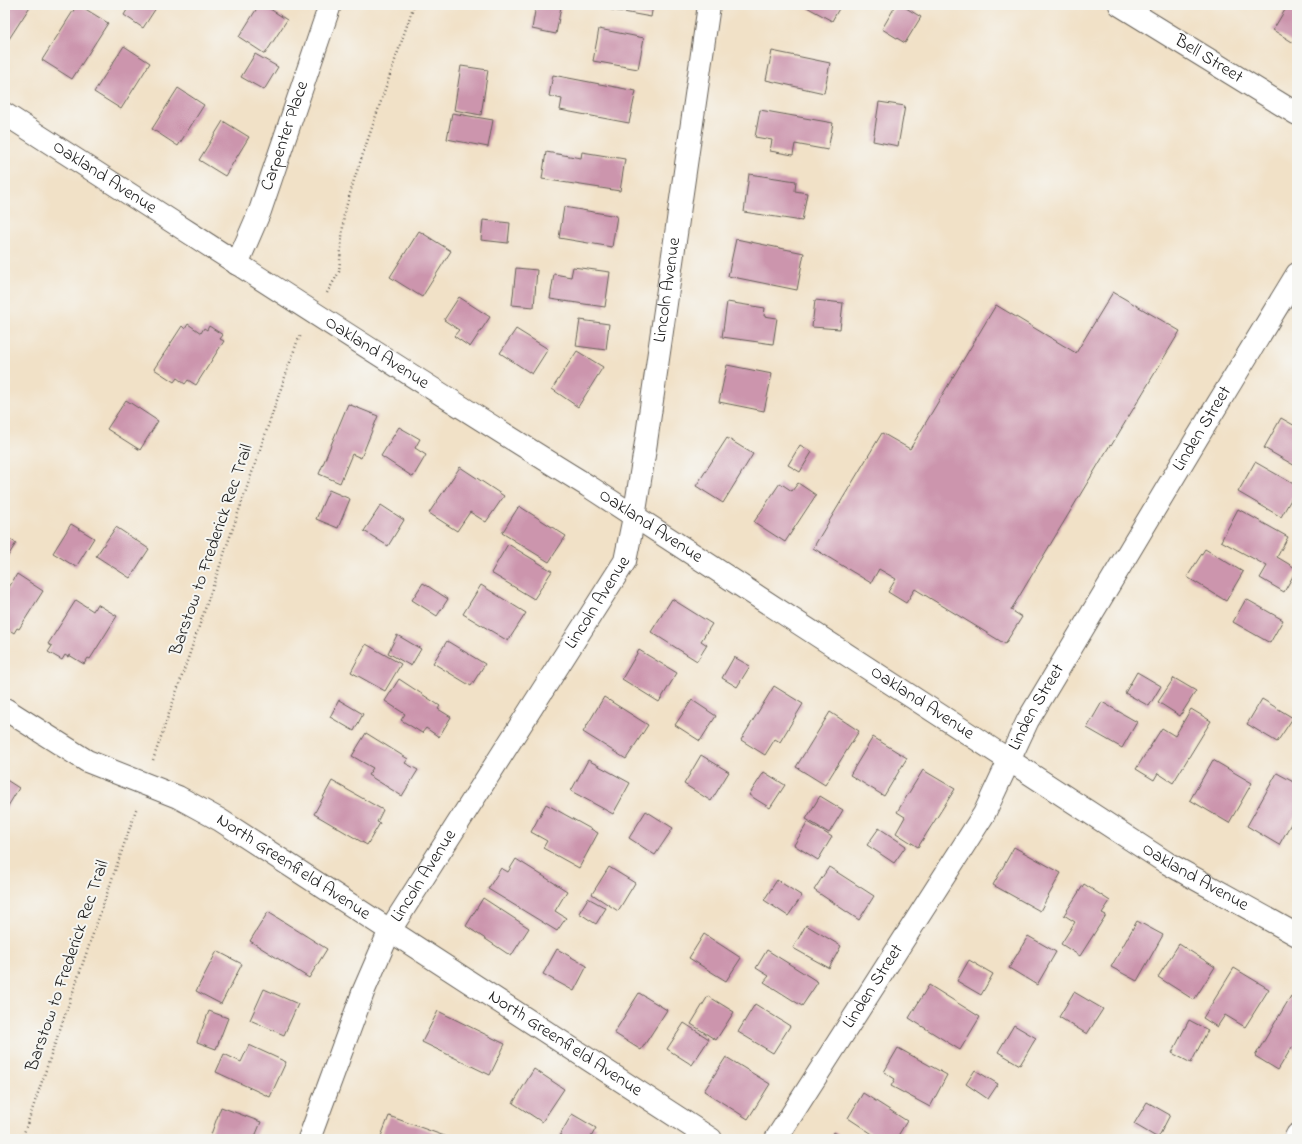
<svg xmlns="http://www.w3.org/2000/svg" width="1302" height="1144" font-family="'Indie Flower',sans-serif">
<rect width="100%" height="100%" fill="#f6f6f2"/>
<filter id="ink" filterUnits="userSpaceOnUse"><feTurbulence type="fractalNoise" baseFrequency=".025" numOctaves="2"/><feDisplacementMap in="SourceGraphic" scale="8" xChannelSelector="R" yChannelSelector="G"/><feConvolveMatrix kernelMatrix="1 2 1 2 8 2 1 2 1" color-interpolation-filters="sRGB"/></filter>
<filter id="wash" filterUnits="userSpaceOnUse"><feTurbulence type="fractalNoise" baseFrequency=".012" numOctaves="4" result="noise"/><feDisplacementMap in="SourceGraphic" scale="16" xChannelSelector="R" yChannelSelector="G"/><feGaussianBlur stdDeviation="0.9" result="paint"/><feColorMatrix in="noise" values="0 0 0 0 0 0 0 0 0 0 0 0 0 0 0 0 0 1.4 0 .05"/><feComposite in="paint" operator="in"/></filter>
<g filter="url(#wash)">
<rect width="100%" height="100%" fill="#f1e1c7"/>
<g id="blocks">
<g fill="#cc95ad">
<polygon points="5,5 31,5 9,39 5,37"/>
<polygon points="77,5 79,5 108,23 72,79 42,60"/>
<polygon points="130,5 158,5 143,28 124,15"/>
<polygon points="259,5 264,5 287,20 265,54 239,37"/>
<polygon points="536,5 547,5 561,7 556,34 532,29"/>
<polygon points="608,5 653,5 651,17 607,9"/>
<polygon points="803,5 841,5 832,21"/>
<polygon points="896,5 901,5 921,17 905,43 882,29"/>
<polygon points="1288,5 1297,5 1297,45 1273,30"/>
<polygon points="599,29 644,38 638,69 593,61"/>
<polygon points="124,46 150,63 121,109 94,92"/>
<polygon points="772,51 830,63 824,93 766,80"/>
<polygon points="255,54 278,67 264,90 241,77"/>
<polygon points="461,66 488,70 481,115 454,110"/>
<polygon points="553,75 636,91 629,123 560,110 562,99 549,96"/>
<polygon points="178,88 204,105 178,146 152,129"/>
<polygon points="879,102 905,106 898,146 873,141"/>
<polygon points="760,110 833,123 828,150 795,144 793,155 770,151 772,140 755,137"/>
<polygon points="452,113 493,120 488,147 447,139"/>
<polygon points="223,121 249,137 225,176 199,160"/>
<polygon points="546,152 581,158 582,152 625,159 620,191 542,179"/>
<polygon points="749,174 796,181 795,191 807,193 802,221 744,212"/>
<polygon points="564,207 617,216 612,247 559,238"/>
<polygon points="483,220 510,223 508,243 481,240"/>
<polygon points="419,231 451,251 422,297 390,277"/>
<polygon points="736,239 804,253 797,290 728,276"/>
<polygon points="573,267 610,272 605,307 550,299 554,274 571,277"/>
<polygon points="516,268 537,270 534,307 512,305"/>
<polygon points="1113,292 1180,331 1111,446 1110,445 1011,610 1022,617 1005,644 915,589 906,603 888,592 896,579 879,569 871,583 813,548 882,433 910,449 996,305 1076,353"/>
<polygon points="459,297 490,317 470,347 454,336 459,330 444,320"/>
<polygon points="815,300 843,303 840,329 812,327"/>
<polygon points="727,302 765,308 764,316 777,318 773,344 722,337"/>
<polygon points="580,320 609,324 606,350 576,346"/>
<polygon points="188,324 201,333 204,328 207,330 209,326 223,335 220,339 224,341 196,385 188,380 185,384 177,378 174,382 154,369 182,326 185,329"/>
<polygon points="516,329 548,349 532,374 500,353"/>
<polygon points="577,351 603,367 578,407 552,389"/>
<polygon points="727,365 772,374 764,411 719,402"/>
<polygon points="126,400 158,421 140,450 107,429"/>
<polygon points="348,404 378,416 361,458 352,454 340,483 319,474"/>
<polygon points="1281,418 1297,427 1297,467 1264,448"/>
<polygon points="399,427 420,439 415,448 426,455 413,477 381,456"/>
<polygon points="727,438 753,454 723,503 696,486"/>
<polygon points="800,445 812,452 800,472 788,465"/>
<polygon points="1255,462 1297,486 1297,489 1281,517 1238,492"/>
<polygon points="460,467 504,496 486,522 470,512 457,531 429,513"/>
<polygon points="780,483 792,491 798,483 816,495 785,542 754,522"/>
<polygon points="329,490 350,499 338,528 316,519"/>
<polygon points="381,505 404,520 388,546 364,531"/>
<polygon points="519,506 566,536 549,562 502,533"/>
<polygon points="1238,509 1288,537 1277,557 1297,569 1284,592 1260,578 1267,566 1221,541"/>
<polygon points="71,524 94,538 76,567 53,553"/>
<polygon points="116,527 149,549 130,578 96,556"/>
<polygon points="5,536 16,543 5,561"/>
<polygon points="508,544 552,571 534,599 491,573"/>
<polygon points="1205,549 1243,572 1226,601 1187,577"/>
<polygon points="17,574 43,591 19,629 17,628 14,633 5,627 5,594"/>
<polygon points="423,583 448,599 437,616 412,600"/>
<polygon points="481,585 526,613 508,641 463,614"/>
<polygon points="672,599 712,624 701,641 707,645 697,661 651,632"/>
<polygon points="1246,599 1283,620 1270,643 1233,622"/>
<polygon points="76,600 93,611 97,604 117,616 90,659 88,658 84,664 69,655 68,657 65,655 62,660 48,652 52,646 48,644"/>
<polygon points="397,635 421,649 411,666 388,653"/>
<polygon points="447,641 485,664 471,686 433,663"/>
<polygon points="366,644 401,664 385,691 351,672"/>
<polygon points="639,650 677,673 659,702 622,679"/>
<polygon points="734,657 750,666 737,687 722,678"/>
<polygon points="1137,672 1161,686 1149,706 1125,693"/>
<polygon points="1174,678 1196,691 1180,716 1158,702"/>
<polygon points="399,679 440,706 438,709 451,717 439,737 426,728 422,733 401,720 405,714 385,701"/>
<polygon points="774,686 803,704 780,742 775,739 765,755 741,740"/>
<polygon points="604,697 648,725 626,759 583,732"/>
<polygon points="1262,699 1293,718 1277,742 1247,724"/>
<polygon points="339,700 363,714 354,731 330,717"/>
<polygon points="692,700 716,716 700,741 675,725"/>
<polygon points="1102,702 1137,722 1122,748 1087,728"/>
<polygon points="1191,709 1211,721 1173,783 1158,773 1154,780 1136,769 1162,728 1175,736"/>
<polygon points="830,712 859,731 825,785 796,767"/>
<polygon points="366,733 408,759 405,763 418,770 402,796 368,775 373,768 352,756"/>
<polygon points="873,737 907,758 884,796 850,775"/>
<polygon points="701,755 729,772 711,801 684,784"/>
<polygon points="588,760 630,783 613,814 571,791"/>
<polygon points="1213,760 1252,783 1229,823 1190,800"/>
<polygon points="923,770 955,789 918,847 896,833 905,817 897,812"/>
<polygon points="764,772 785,785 770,808 749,795"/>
<polygon points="1277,773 1297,784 1297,813 1279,845 1247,826"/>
<polygon points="5,779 19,788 5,811"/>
<polygon points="332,781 383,810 377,822 380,823 367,845 314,814"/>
<polygon points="820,796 843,810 829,833 806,819"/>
<polygon points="546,804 598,833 579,868 543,848 547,841 531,832"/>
<polygon points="646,811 673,828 655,855 629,838"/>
<polygon points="808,822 832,837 818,860 794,845"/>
<polygon points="879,828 906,846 894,863 867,845"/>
<polygon points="1014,847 1061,873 1040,911 993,885"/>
<polygon points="516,859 567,891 555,911 566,918 557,931 488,889 501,868 508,872"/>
<polygon points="609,867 635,883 618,911 592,894"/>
<polygon points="829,867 874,896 859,920 814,890"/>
<polygon points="777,880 802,896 788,916 764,900"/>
<polygon points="1084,884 1110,901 1102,913 1106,915 1080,956 1061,944 1075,922 1064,915"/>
<polygon points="483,898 529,928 511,956 466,926"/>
<polygon points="588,898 606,908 596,924 579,913"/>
<polygon points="268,912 327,949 309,978 250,941"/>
<polygon points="1137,921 1163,935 1137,981 1111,967"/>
<polygon points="806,925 841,946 829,968 793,948"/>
<polygon points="704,934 741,958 726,981 689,958"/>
<polygon points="1028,936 1056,952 1037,985 1009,968"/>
<polygon points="1179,944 1215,967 1194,1000 1158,977"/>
<polygon points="557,949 587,966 574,991 543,974"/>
<polygon points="767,950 818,982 802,1006 764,982 769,976 756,968"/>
<polygon points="217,951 242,964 221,1004 196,991"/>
<polygon points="969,960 993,974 981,995 957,981"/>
<polygon points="1234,968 1269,989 1245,1027 1225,1015 1217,1027 1203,1018"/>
<polygon points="929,985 980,1017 960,1050 909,1018"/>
<polygon points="264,989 298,1004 284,1035 250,1020"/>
<polygon points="1074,992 1103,1009 1087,1034 1059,1017"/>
<polygon points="639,993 667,1010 641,1050 614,1033"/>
<polygon points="708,996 734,1012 716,1040 691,1024"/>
<polygon points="1291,996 1297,999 1297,1051 1292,1047 1278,1070 1255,1056"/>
<polygon points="755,1004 790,1026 773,1053 738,1032"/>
<polygon points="209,1011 228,1018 216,1049 197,1042"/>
<polygon points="438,1011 505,1044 490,1075 422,1042"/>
<polygon points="1189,1020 1208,1030 1191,1063 1172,1053"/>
<polygon points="684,1023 709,1039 692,1065 667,1049"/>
<polygon points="1014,1025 1036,1038 1020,1065 998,1052"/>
<polygon points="249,1045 286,1062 270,1097 216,1072 224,1054 241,1062"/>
<polygon points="898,1048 947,1075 930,1107 891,1086 895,1079 884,1072"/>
<polygon points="726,1057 770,1084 748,1119 704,1091"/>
<polygon points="534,1069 564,1089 542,1122 513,1103"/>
<polygon points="975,1070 998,1084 988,1099 966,1084"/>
<polygon points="863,1093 907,1121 896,1139 880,1139 848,1118"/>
<polygon points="1147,1102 1170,1115 1158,1138 1134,1124"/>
<polygon points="221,1107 261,1122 254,1139 217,1139 210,1137"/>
<polygon points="572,1114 596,1128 590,1139 567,1139 560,1135"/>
<polygon points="389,1116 453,1139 380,1139"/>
<polygon points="834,1132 844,1139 829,1139"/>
</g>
</g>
</g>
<g filter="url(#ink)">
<use href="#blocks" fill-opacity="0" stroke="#676158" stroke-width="1"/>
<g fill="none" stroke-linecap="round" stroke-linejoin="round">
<defs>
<g id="minor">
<path id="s1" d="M1120,5L1297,114"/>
<path id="s2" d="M5,114C199,238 391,365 588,486L1167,863L1297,935"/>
<path id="s3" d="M237,264L260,211L330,5"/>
<path id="s4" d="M5,709L87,761L178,797L220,820L711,1139"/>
<path id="s5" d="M309,1139L364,990L390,930L625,561L634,517L645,449L709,5"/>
<path id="s6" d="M776,1139L984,814L1028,720L1197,438L1297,274"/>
<polyline points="1295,1139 1297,1135"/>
</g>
</defs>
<use href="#minor" stroke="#676158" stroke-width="24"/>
<g stroke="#676158" stroke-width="2.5" stroke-dasharray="1 3" stroke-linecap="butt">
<polyline points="327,293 339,272 344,214 354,180 414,5"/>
<polyline points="153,760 297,342 301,335"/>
<polyline points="22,1139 137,807"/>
</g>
<use href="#minor" stroke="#fff" stroke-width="22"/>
</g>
</g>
<g text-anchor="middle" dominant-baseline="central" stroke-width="4" stroke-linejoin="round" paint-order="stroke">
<g font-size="18" fill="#1c1c1c" stroke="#f6f6f2">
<text stroke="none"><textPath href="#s1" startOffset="104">Bell Street</textPath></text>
<text stroke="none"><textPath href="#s3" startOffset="137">Carpenter Place</textPath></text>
<text stroke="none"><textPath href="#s2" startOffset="118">Oakland Avenue</textPath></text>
<text stroke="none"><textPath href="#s5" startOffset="936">Lincoln Avenue</textPath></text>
<text stroke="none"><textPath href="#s2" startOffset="442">Oakland Avenue</textPath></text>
<text stroke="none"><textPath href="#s6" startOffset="829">Linden Street</textPath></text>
<text stroke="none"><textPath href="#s2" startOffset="766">Oakland Avenue</textPath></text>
<text transform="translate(212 550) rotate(-71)">Barstow to Frederick Rec Trail</text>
<text stroke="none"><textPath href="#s5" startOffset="612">Lincoln Avenue</textPath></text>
<text stroke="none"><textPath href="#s2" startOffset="1090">Oakland Avenue</textPath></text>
<text stroke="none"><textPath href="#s6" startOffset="505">Linden Street</textPath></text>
<text stroke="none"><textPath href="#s4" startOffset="330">North Greenfield Avenue</textPath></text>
<text stroke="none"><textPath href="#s5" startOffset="288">Lincoln Avenue</textPath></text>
<text stroke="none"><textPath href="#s2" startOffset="1414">Oakland Avenue</textPath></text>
<text transform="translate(68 966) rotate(-71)">Barstow to Frederick Rec Trail</text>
<text stroke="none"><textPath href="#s6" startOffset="181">Linden Street</textPath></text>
<text stroke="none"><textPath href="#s4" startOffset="654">North Greenfield Avenue</textPath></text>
</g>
</g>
<rect width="1302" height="1144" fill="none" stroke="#f6f6f2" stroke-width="20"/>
</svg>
